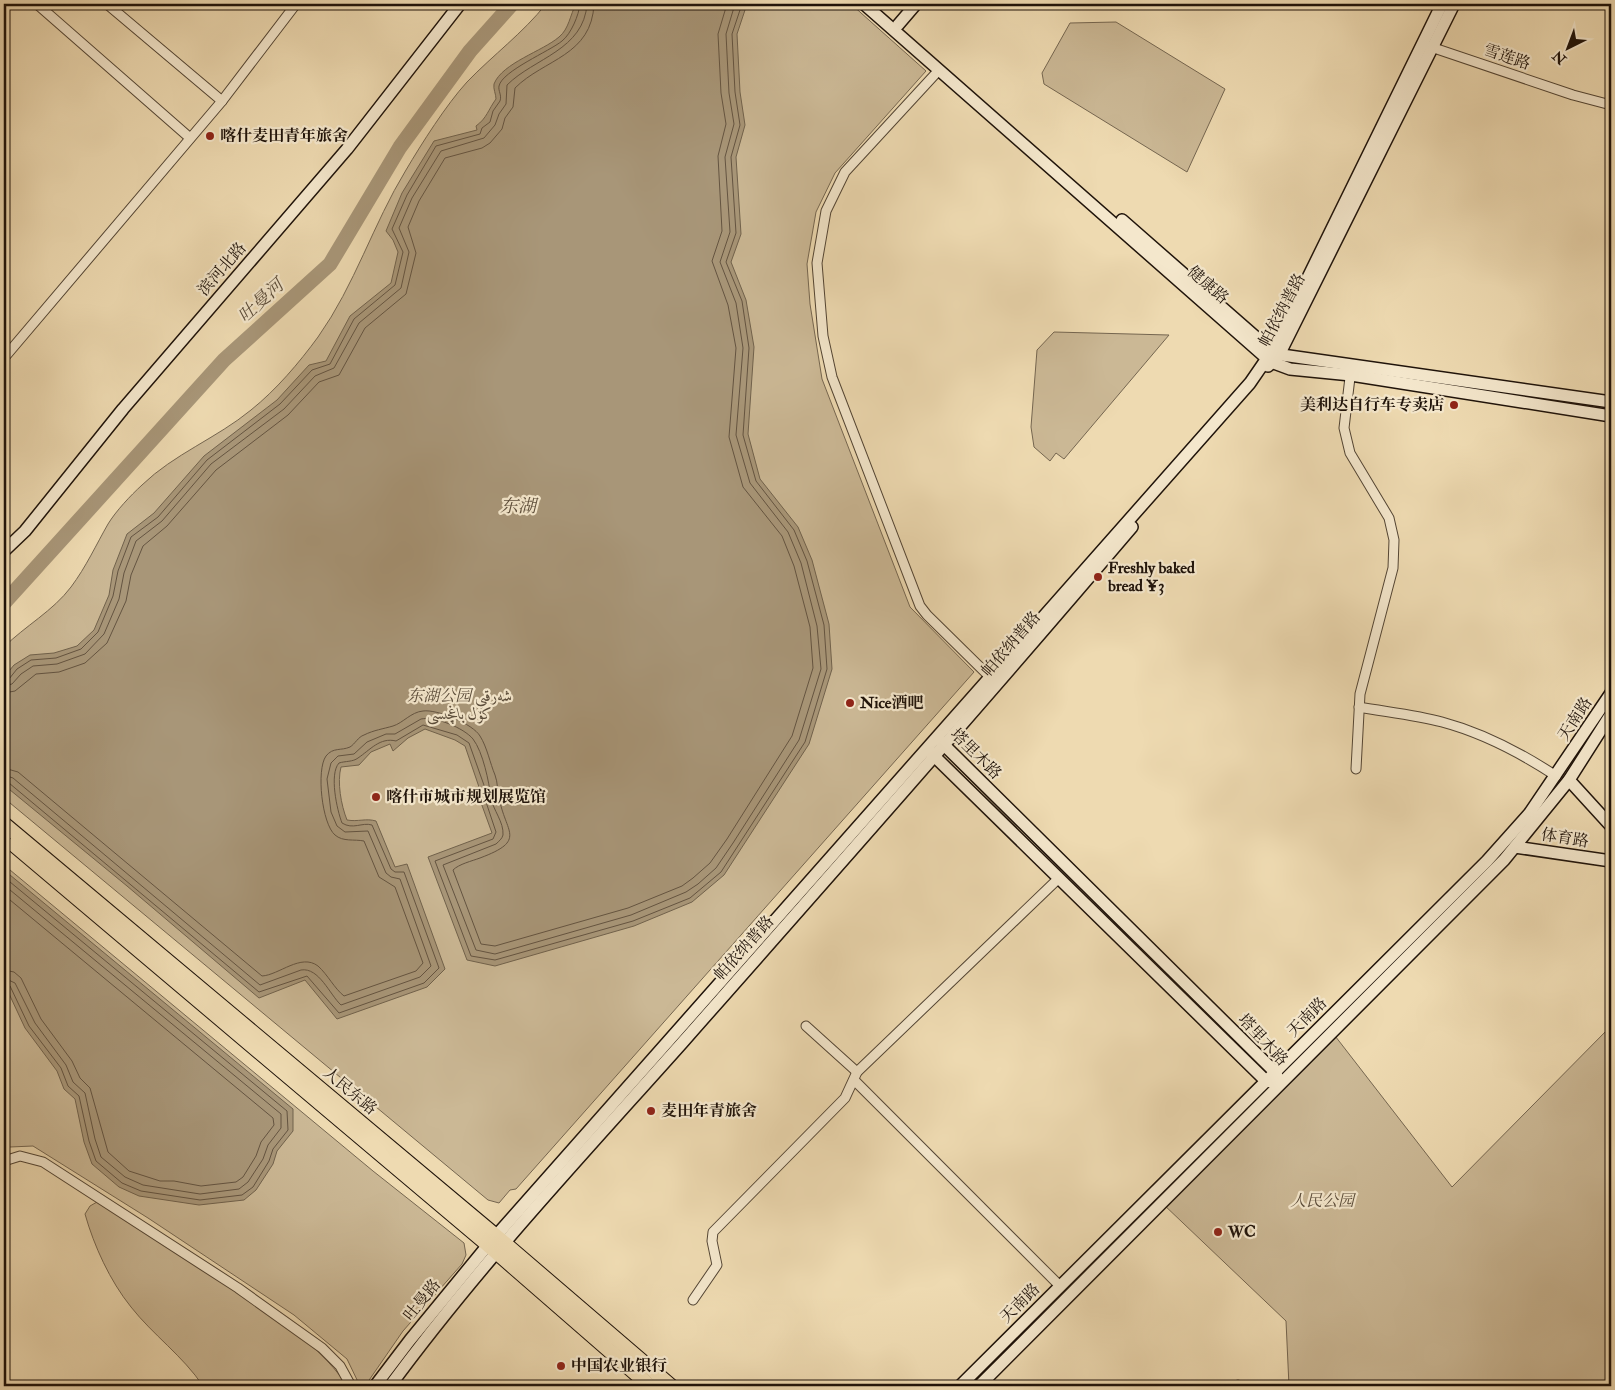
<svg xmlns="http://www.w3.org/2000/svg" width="1615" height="1390" font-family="'IM FELL Double Pica',Amiri,'Noto Serif SC',serif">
<rect width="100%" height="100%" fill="#eedab1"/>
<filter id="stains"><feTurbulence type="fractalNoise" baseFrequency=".004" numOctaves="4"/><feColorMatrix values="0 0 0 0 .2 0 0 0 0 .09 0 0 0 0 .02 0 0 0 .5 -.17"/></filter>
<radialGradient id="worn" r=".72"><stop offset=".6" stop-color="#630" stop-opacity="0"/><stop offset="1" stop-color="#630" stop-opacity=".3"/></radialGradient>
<g fill="#cbb895" stroke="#756650">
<path d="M546,4H851L926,71L835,173L816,212L807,264L810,304L822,379L910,607L974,672L516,1189L510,1190L499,1203L488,1200L4,798V647C25,626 53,611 71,587C86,567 96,545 108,524C116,511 130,496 142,485C174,454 217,438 251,410C276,390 299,363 318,337C355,285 373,224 406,170C422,143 446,105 467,82C493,55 523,33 546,4Z"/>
<polygon points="1116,22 1225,89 1187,172 1044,84 1042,73 1070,23"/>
<polygon points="1054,332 1169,335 1064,459 1056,453 1050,461 1034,447 1031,427 1037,350"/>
<polygon points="4,865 373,1171 464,1243 466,1255 462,1264 403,1331 365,1386 360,1386 347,1359 294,1315 148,1218 33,1146 10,1147 4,1150"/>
<polygon points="1611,1026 1611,1386 1289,1386 1286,1321 1162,1203 1332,1032 1452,1187"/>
<path d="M97,1202C137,1228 177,1253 216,1279C262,1308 315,1339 346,1384L345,1386H203C183,1356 153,1335 131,1307C110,1281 94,1246 85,1214L90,1206Z"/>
</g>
<g fill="#a89678" stroke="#71624c">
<path d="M576,4H747L737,34L740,92L745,125L736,157L741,234L731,262L746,300L754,347L748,434L760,479L798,527L812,560L829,624L832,669L809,744L724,875L692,902L634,926L495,966L467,960L428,857L492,833L480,800V790L465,746L455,740L425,729L408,738L393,751L390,744L371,752L359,765L341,767C337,782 341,805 347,820C358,822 366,818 376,821L395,867L407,864L445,969L427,987L337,1019L305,980L259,998L127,886L4,785V677L14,665L30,655L54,653L77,646L94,630L109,595L113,570L127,534L154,513L204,456L277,400L309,365L326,361L350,316L391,283L398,252L393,240L386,231L402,193L434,141L477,130L476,126C487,118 488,110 496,99C496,94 493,89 494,84C502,63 543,51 559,37C569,29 570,15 576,4Z"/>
<polygon points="4,870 293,1109 293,1131 277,1151 273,1164 256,1190 244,1200 199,1205 139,1196 119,1187 92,1164 84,1142 75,1099 64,1089 57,1071 25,1028 4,983"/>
</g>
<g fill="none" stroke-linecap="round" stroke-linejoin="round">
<g stroke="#645441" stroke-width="1">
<path d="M4,680L9,679L17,669L31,660L56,658L81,649L98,632L113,596L118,571L131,537L158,517L207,460L280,404L312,370L330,364L354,319L395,285L403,252L392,229L407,195L436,146L480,134L482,128L490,122L493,111L500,101C502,95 498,91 499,86C502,71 550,51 562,41C571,34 579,15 580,4"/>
<path d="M4,686L12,684L21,674L33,666L57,664L85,654L104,634L119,599L124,573L136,541L162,521L211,464L284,409L315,376L334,368L359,323L401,288L409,252L399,228L412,198L441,151L484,138L495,125L499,114L506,104L507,85C534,58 584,50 587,4"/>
<path d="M4,693L15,691L36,674L59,672L85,663L107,643L126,601L131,575L143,546L167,526L216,470L288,415L319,382L339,375L365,328L406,294L416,253L408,227L419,201L445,158L482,148L490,143L502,129L505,118L513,107L515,88C544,59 592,56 594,4"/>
<path d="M4,768L18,772L262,976C279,975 301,953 318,966C328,975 334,988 344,996L416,971L423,963L395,887L379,877L364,841C354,839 343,842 335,835C322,824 316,770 326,756C333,747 341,751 350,747C355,744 358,737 364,735C374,730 383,729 393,726C403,723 411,712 423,711C437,709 473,724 480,736C487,747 490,763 495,775C498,783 497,790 499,797C505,833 528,840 480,858C472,861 459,864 453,870L481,944L495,946L628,908L682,886L693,878L710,863L727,839L792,736L813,668L810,627L794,566L782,536L743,487L729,437L736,348L728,305L712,261L722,231L718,156L726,124L721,93L718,34L727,4"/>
<path d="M4,775L13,778L260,985L301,970C319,967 330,995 341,1005L420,977L431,966L400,879L391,877L386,873L368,831L345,832L337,826L331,812L327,779L331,763L338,756L354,754L367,742L386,734H395L421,719C435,716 464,728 473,739C483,752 489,782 491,798C493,810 504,822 503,835C502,839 499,841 496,844L443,865L476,950L495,954L631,915L686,892L698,884L716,868L733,843L799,740L821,669L817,626L801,563L788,532L750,483L736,435L743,348L736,303L720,262L730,232L725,157L734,124L729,93L726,34L735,4"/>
<path d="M4,782L9,783L259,992L307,976L339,1013L424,983L439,968L404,872H395L391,869L372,825C362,822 353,830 342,823C337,810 329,774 339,763C345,761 353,762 358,758C370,750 380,737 396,741L423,725L457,735L469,743L485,788V799L496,832L493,839L435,861L471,956L495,960L633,921L690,898L721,872L805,742L827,669L824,625L807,561L794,530L756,481L743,435L749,348L742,301L726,262L736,233L731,157L740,125L735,92L732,34L742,4"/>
<polyline points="4,877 287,1111 288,1130 273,1149 269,1161 253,1187 242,1195 200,1200 141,1191 122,1183 96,1161 89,1141 79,1096 68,1086 61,1068 29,1026 10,986 4,984"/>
<polyline points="4,885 281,1114 281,1128 268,1145 263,1159 248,1182 239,1189 200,1194 143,1185 125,1177 101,1157 95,1139 85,1093 73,1082 66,1065 35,1023 15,983 4,978"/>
<polyline points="4,895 273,1118 274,1125 261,1142 256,1156 243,1177 236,1182 201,1186 174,1181 160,1181 129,1171 108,1152 90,1088 80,1078 72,1061 41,1019 21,978 14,972 4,970"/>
</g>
<polyline stroke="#a89678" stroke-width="15" points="4,603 224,360 330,264 400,147 470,51 512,4"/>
<defs>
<g id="street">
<polyline points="37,4 190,138"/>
<polyline points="107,4 222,101"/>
<polyline points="1428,46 1573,95 1611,105"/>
<polyline points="939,70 845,172 826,211 817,263 823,336 832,377 920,606 927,615 989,676"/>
<polyline points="4,358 222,101 296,4"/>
<polyline points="1351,369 1344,428 1350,453 1389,518 1394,540 1393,568 1360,694 1356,769"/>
<path d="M1359,707C1387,712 1416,715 1442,722C1483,733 1521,753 1556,776"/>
<polyline points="806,1026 857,1072"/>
<polyline points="854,1080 1060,1286"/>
<polyline points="4,1161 20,1156 43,1162 238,1288 322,1348 340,1366 351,1386"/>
<polyline points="693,1300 717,1265 712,1241 713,1232 845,1098 857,1072 1059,878"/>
<polyline points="1237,1386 1238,1385"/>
</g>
<g id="secondary">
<polyline points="864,4 1271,362 1290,369 1351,375 1611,416"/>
<polyline points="898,25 916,4"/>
<polyline points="1122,220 1275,354 1611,402"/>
<polyline points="1268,366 1279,355 1454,4"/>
<polyline points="4,551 25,531 123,409 347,149 460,4"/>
<polyline points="939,740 1275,1072 1278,1078"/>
<polyline points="930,752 1266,1081 1272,1082"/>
<polyline points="1569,780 1611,826"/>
<polyline points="1515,847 1611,861"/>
<polyline points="375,1386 410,1340 488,1245 1250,383 1272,351 1442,4"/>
<path d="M390,1386C479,1265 582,1155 682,1043C833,872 984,701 1132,527"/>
<polyline points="960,1386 1487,861 1529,814 1611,693"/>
<polyline points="979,1386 1504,860 1569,780 1611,714"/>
</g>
<g id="primary">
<polyline points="4,824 496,1236 671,1386"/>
<polyline points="14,845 488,1245 650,1386"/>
</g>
</defs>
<use href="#street" stroke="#534534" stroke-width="11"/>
<use href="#secondary" stroke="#1f130a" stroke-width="14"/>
<use href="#primary" stroke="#1f130a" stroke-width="16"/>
<use href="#street" stroke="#f4e7cc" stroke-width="9"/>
<use href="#secondary" stroke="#f4e7cc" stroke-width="11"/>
<use href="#primary" stroke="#eedab1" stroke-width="14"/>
</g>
<g fill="#8f2418" stroke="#f4e7cc" stroke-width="2">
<circle cx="210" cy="136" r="5"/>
<circle cx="1454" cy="405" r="5"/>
<circle cx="1098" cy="577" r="5"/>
<circle cx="850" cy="703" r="5"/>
<circle cx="376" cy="797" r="5"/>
<circle cx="651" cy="1111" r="5"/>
<circle cx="1218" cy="1232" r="5"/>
<circle cx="561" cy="1366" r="5"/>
</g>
<g text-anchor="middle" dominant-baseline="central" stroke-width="4.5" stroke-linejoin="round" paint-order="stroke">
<g font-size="16" fill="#1f130a" stroke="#f4e7cc">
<text transform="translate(1507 57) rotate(19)">雪莲路</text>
<text transform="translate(222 269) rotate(-49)">滨河北路</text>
<text transform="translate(1208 285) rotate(41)">健康路</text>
<text transform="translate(1282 310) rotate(-62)">帕依纳普路</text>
<text transform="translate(1011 644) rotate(-49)">帕依纳普路</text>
<text transform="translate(1575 719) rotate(-57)">天南路</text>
<text transform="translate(976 754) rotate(45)">塔里木路</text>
<text transform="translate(1565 838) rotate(9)">体育路</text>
<text transform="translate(744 948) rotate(-48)">帕依纳普路</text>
<text transform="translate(1307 1017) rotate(-45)">天南路</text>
<text transform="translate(1263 1040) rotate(47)">塔里木路</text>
<text transform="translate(350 1091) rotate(40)">人民东路</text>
<text transform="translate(422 1300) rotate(-51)">吐曼路</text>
<text transform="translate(1020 1303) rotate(-45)">天南路</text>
</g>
<g font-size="16" font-weight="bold" fill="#1f130a" stroke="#f4e7cc" text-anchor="start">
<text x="220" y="136">喀什麦田青年旅舍</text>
<text x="1444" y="405" text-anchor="end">美利达自行车专卖店</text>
<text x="1108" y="568">Freshly baked<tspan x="1108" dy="18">bread ¥3</tspan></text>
<text x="860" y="703">Nice酒吧</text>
<text x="386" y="797">喀什市城市规划展览馆</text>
<text x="661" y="1111">麦田年青旅舍</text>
<text x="1228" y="1232">WC</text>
<text x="571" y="1366">中国农业银行</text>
</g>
<g font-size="16" font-style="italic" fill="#5b4d3b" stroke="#f4e7cc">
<text x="460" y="696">东湖公园 شەرقىي<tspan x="460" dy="18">كۆل باغچىسى</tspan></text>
<text x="1322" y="1201">人民公园</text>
</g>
<g font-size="18" font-style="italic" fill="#5d4e3b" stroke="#f4e7cc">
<text transform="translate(261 301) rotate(-42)">吐曼河</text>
<text x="518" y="506">东湖</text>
</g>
</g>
<rect width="1615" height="1390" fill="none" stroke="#eedab1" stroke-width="20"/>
<rect x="5" y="5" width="1605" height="1380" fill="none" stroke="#1f130a" stroke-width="2.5"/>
<rect x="10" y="10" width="1595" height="1370" fill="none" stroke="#1f130a"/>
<g transform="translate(1568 48) rotate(222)" stroke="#f4e7cc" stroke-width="4" paint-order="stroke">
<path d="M0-4L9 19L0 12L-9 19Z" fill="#1f130a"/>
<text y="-8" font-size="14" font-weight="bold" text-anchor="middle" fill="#1f130a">N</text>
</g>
<rect width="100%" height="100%" filter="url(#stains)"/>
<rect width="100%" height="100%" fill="url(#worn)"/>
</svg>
